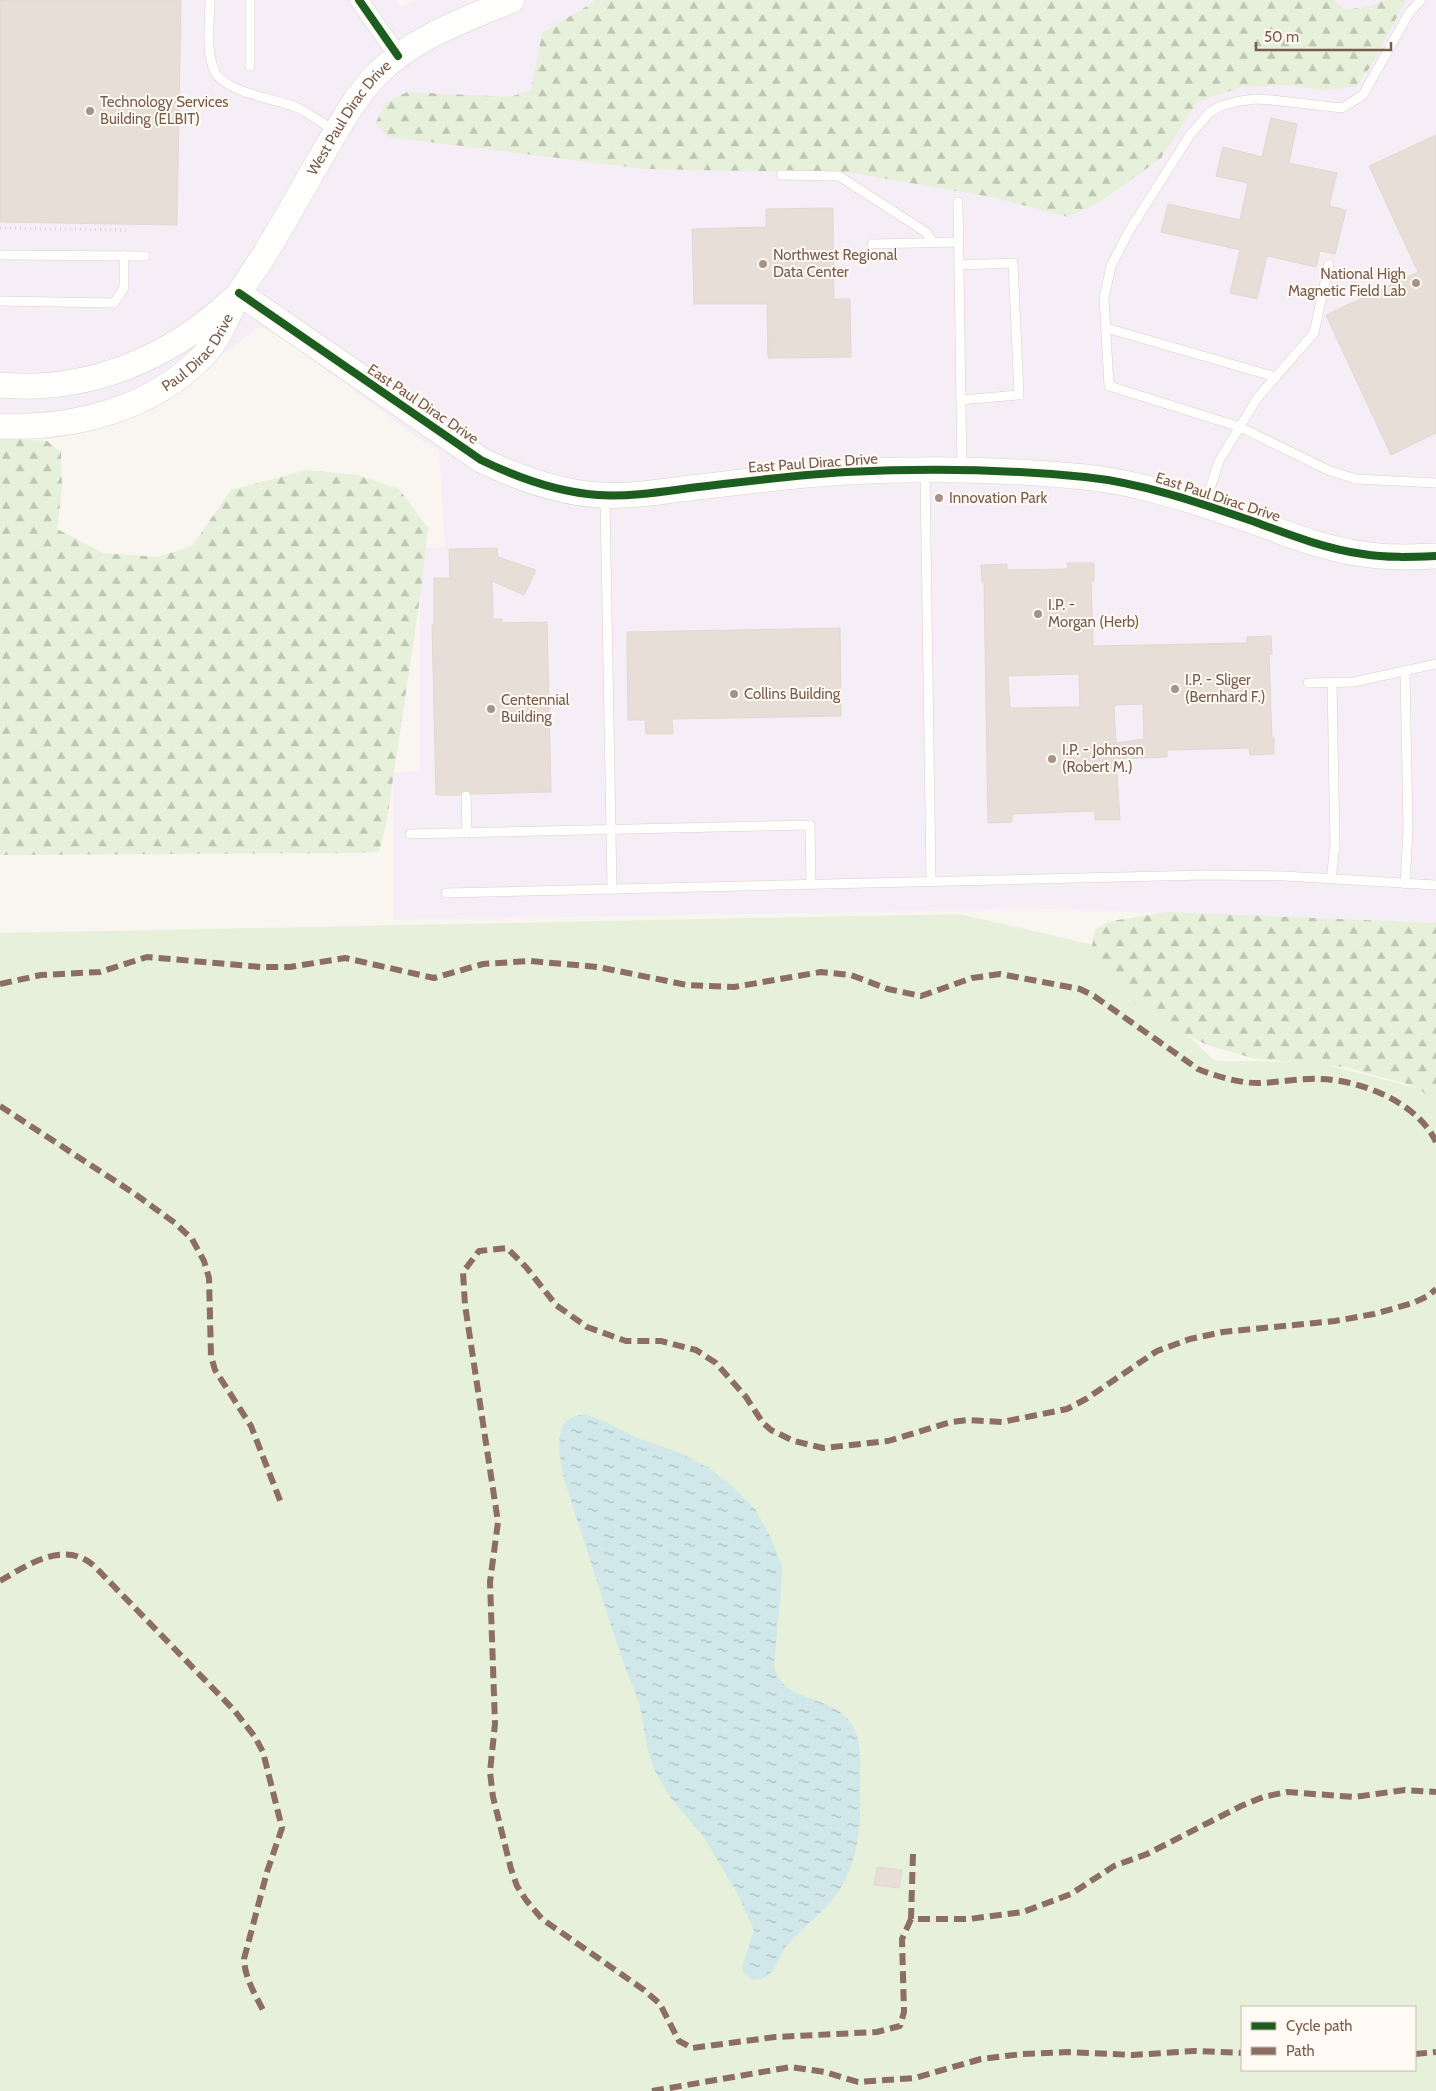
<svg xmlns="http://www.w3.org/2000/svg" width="1436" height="2091" font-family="Cabin,sans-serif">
<defs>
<pattern id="forest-firs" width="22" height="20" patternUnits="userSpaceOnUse" patternTransform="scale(1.25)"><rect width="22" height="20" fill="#e7f0db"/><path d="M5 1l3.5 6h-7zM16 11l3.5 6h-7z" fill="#c0c6b4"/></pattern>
<pattern id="water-ripples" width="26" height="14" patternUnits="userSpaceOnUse" patternTransform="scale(1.25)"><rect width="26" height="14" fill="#d0e8ea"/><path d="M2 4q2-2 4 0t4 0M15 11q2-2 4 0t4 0" fill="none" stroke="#aebfc0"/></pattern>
</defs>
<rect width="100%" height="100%" fill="#f9f5f0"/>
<polygon fill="#f6eef6" points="0,0 397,0 401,7 415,0 1436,0 1436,923 1049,909 393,920 393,773 420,771 420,548 445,547 439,450 419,439 277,333 259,327 172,392 119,419 68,434 0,436"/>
<path fill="#e7f0db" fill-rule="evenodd" d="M959,914L1090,944L1215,1061L1316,1062L1436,1093V2091H0V933ZM1242,2007H1415V2070H1242Z"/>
<g fill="url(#forest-firs)">
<polygon points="597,0 1334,0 1346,10 1374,5 1382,0 1406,0 1371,66 1355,87 1321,90 1289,85 1242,87 1197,102 1161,158 1100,202 1068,217 992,197 852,173 646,169 389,137 375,124 386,103 407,92 510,97 531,90 542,33"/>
<polygon points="0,438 47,441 61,452 62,488 57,529 103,553 158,557 192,546 231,490 307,470 356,475 399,489 428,528 422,584 386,826 379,851 361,853 0,855"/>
<polygon points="1166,912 1436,923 1436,1102 1415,1086 1344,1067 1252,1058 1205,1044 1140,1009 1090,957 1095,929 1112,921"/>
</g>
<path fill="url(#water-ripples)" d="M584,1414L604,1421L640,1439L678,1452L709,1468L731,1485L755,1509L771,1538L782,1566L781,1593L774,1664C781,1709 840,1689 856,1733C862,1750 860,1771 860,1789C861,1825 859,1860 839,1891C825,1911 805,1926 789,1943C774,1959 779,1979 752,1980L743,1972V1963L754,1930L738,1895L705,1839L670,1797L655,1771L648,1751L640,1706L621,1656L564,1479C561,1462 553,1431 569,1419C573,1416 580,1415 584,1414Z"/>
<g fill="#e6ded7" stroke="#e2d8d2" fill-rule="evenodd">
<polygon points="0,0 181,0 177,225 0,222"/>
<polygon points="1271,118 1297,124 1289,163 1337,173 1329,206 1346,210 1335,254 1320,251 1316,267 1267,256 1257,299 1230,293 1240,250 1161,232 1168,204 1240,220 1248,183 1216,176 1223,147 1262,157"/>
<polygon points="1436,135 1436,433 1391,455 1326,315 1418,272 1369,166"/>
<polygon points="833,208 834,299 850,299 851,357 768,358 767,304 694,304 692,229 766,227 766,209"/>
<polygon points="497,548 498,557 536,570 524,595 492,581 493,619 502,619 502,623 547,622 551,792 472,794 466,790 460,795 436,795 432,625 434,625 434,578 450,578 449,549"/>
<path d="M1067,563H1094V581H1091L1093,646L1247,643V637L1271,636L1272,654H1269L1272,738H1274V754L1250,755L1249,748L1167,750V757L1116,759L1120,820H1095V811L1012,814V822L988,823L984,582H982L981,565L1007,564V570L1068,569ZM1079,674L1080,707L1010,708L1008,676ZM1143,704L1144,739L1116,743L1114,705Z"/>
<polygon points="840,628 841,716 672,719 673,734 646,734 645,720 628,720 627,632"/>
<polygon points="877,1867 902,1870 899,1888 874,1885"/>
</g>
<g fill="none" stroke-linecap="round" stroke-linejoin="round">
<defs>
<g id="lane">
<path d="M210,0C210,23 205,51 215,72C226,93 277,99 298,108C310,114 322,123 334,130"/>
<polyline points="1421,0 1409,13 1363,95 1342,108 1272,100 1254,99 1235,102 1221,106 1209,113 1190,135 1129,231 1111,266 1104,298 1109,386 1240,427 1330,471 1356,479 1436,483"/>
<polyline points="250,66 250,0"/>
<polyline points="781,175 839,176 927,233 932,242"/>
<polyline points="958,202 962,469"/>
<polyline points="872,244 958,242"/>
<polyline points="0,255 145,256"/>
<polyline points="959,265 1013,263 1019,395 961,400"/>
<polyline points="0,301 114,303 124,288 124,256"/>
<polyline points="1106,328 1276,377"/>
<polyline points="925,471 931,881"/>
<polyline points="605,498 612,889"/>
<polyline points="1205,504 1219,461 1258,397 1314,333 1329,264"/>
<polyline points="1308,683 1354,682 1436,664"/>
<polyline points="466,796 467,833"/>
<polyline points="410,834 810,825 811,884"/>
<polyline points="1331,879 1335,847 1332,683"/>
<polyline points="1405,884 1408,830 1405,671"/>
<polyline points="446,893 1205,875 1284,876 1436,885"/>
</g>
<polyline id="street" points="359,0 398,56"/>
<g id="secondary">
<path d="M239,293L481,460C518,478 556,492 598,495C628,497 660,492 690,488C742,482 794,475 846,472C926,468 1005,469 1085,477C1143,483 1200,503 1255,522C1290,535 1326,549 1363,554C1387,558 1411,557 1436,556"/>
<path d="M0,385C87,393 169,359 232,300"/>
<path id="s1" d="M0,426C72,429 150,410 202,357C220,339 228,314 240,292C247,280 255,269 263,257C282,226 300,194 318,162C336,132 353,99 377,74C414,37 465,20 512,0"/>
</g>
</defs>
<use href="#lane" stroke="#d7d1cb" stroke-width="10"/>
<use href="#street" stroke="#d7d1cb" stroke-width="19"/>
<use href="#secondary" stroke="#d9d2cb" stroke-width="26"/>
<polyline stroke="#dcd5d0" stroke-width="3" stroke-dasharray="1 4" stroke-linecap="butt" points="0,228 128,230"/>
<use href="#lane" stroke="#fefefd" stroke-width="9"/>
<use href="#street" stroke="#fefefd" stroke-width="18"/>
<use href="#secondary" stroke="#fefefd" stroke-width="25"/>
<g stroke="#8d6e63" stroke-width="6" stroke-dasharray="12 6" stroke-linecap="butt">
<path d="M0,984L41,975L100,972L147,957L261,967H290L345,958L434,978L483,964L530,961L598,967L687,985L734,987L821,972L851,975L888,989L921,996L972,978L1000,974L1080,989L1094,996L1198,1069C1215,1076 1242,1084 1261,1083C1281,1082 1302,1078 1322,1079C1363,1081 1418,1103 1436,1142"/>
<polyline points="0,1106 135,1194 175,1223 192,1239 204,1261 209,1278 211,1356 215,1370 251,1426 281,1503"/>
<path d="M0,1581C24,1567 56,1545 84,1559C91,1562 97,1569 102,1574L234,1710L255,1737L263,1752L282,1828L267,1872L244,1959C245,1979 255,1994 264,2012"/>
<polyline points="913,1854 911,1919 969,1919 1023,1912 1071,1894 1114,1866 1147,1854 1241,1806 1263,1797 1287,1792 1354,1797 1405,1790 1436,1792"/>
<polyline points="911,1919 902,1939 904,2012 900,2026 877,2032 775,2037 692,2048 679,2041 660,2004 644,1990 542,1919 526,1900 517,1886 511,1869 493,1797 490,1772 495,1724 490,1582 498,1522 465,1305 463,1272 479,1251 507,1248 526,1267 556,1305 587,1327 626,1341 661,1341 696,1350 716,1363 746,1397 763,1423 771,1430 794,1441 823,1448 888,1441 951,1422 968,1420 1002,1422 1067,1409 1086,1399 1157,1351 1190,1339 1223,1332 1335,1321 1374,1314 1413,1303 1428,1296 1436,1289"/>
<polyline points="1415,2054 1436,2052"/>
<polyline points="652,2091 791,2067 825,2072 858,2082 915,2078 981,2059 1022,2054 1068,2052 1133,2055 1194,2051 1242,2053"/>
</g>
<defs>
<g id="cycleway">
<polyline points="359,0 398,56"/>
<path d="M239,293L481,460C518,478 556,492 598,495C628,497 660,492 690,488C742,482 794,475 846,472C926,468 1005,469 1085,477C1143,483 1200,503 1255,522C1290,535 1326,549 1363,554C1387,558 1411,557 1436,556"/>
</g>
</defs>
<use href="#cycleway" stroke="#fffaf3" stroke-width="11"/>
<use href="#cycleway" stroke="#1b5e20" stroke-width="8"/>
</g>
<g fill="#a69286" stroke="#fffaf3" stroke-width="2">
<circle cx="90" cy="111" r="5"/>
<circle cx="763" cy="264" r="5"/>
<circle cx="1416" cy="283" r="5"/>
<circle cx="939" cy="498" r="5"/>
<circle cx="1038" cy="614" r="5"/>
<circle cx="1175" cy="689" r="5"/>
<circle cx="734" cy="694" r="5"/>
<circle cx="491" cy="709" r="5"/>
<circle cx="1052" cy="759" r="5"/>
</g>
<g text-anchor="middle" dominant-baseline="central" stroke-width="4" stroke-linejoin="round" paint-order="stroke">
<g font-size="15" fill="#7a5c4d" stroke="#fffaf3" text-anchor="start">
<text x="100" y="102">Technology Services<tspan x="100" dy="17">Building (ELBIT)</tspan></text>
<text x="773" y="255">Northwest Regional<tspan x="773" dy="17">Data Center</tspan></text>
<text x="1406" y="274" text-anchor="end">National High<tspan x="1406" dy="17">Magnetic Field Lab</tspan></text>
<text x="949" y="498">Innovation Park</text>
<text x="1048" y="605">I.P. -<tspan x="1048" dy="17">Morgan (Herb)</tspan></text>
<text x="1185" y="680">I.P. - Sliger<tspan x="1185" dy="17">(Bernhard F.)</tspan></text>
<text x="744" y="694">Collins Building</text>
<text x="501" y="700">Centennial<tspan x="501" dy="17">Building</tspan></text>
<text x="1062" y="750">I.P. - Johnson<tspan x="1062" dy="17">(Robert M.)</tspan></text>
</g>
<g font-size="15" fill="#7a5c4d" stroke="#fffaf3">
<text stroke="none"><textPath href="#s1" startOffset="501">West Paul Dirac Drive</textPath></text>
<text stroke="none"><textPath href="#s1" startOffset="220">Paul Dirac Drive</textPath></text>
<text transform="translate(423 404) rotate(34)">East Paul Dirac Drive</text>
<text transform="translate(813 463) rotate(-4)">East Paul Dirac Drive</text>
<text transform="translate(1218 497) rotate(18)">East Paul Dirac Drive</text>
</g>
</g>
<rect x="1241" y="2006" width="175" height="65" fill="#fffaf3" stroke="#cabbb1"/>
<rect x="1251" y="2022" width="25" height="8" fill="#1b5e20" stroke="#cabbb1"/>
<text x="1286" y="2031" font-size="15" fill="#7a5c4d">Cycle path</text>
<rect x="1251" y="2047" width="25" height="8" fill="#8d6e63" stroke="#cabbb1"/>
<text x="1286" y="2056" font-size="15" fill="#7a5c4d">Path</text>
<path d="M1256 42v8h135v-8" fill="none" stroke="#7a5c4d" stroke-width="2.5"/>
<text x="1264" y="42" font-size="15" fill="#7a5c4d" stroke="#fffaf3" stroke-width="4" paint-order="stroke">50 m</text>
</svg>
